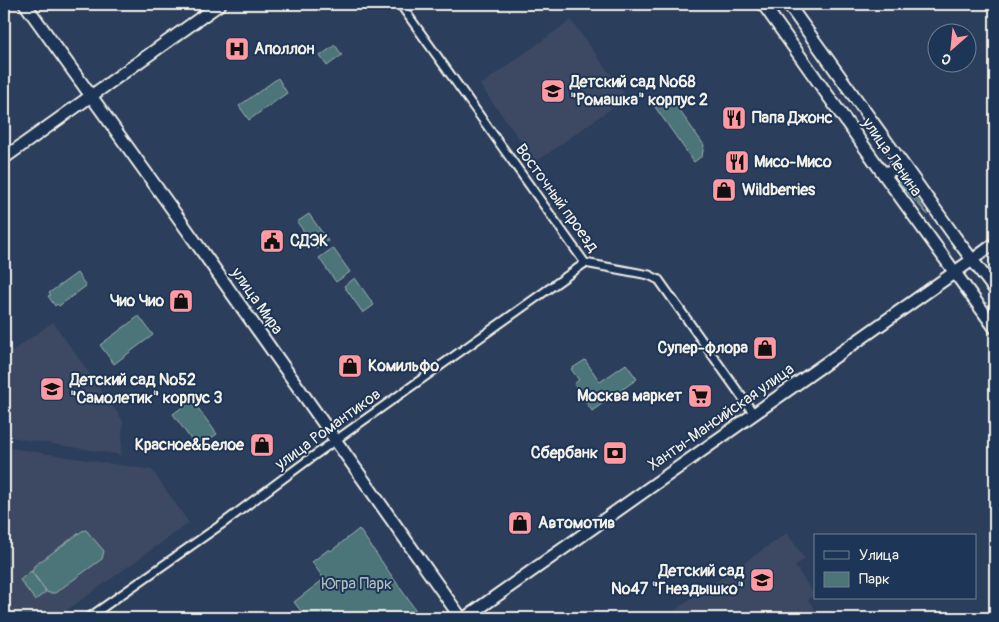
<svg xmlns="http://www.w3.org/2000/svg" width="999" height="622" font-family="Pangolin,sans-serif">
<rect width="100%" height="100%" fill="#2b3e5c"/>
<filter id="ink" filterUnits="userSpaceOnUse"><feTurbulence type="fractalNoise" baseFrequency=".02" numOctaves="2"/><feDisplacementMap in="SourceGraphic" scale="10" xChannelSelector="R" yChannelSelector="G"/><feConvolveMatrix kernelMatrix="1 2 1 2 8 2 1 2 1" color-interpolation-filters="sRGB"/></filter>
<g filter="url(#ink)">
<g fill="#3c4962">
<polygon points="571,20 627,97 536,162 480,85"/>
<polygon points="53,322 123,421 121,455 4,436 4,357"/>
<polygon points="4,447 152,470 189,523 56,618 4,618"/>
<polygon points="787,533 805,559 795,566 815,595 808,600 821,618 669,618 670,615 681,606"/>
</g>
<g fill="#4c7479" stroke="#a0b2b0">
<polygon points="335,45 342,55 327,66 320,56"/>
<polygon points="278,78 287,93 249,120 239,106"/>
<polygon points="669,96 704,145 702,156 694,162 655,107"/>
<polygon points="898,172 928,215 905,190 895,176 895,174"/>
<polygon points="309,214 328,241 317,249 297,222"/>
<polygon points="333,248 350,272 336,282 319,258"/>
<polygon points="77,273 86,286 59,306 57,304 55,306 48,296 51,295 49,293"/>
<polygon points="355,278 374,305 363,313 344,286"/>
<polygon points="139,316 153,335 114,364 100,345"/>
<polygon points="585,360 600,382 626,364 637,379 592,411 574,384 579,380 571,369"/>
<polygon points="192,400 217,434 197,448 173,414"/>
<polygon points="359,529 419,615 414,618 306,618 294,602 324,579 312,562 329,549 331,551"/>
<polygon points="86,530 104,551 102,559 55,593 48,593 32,572 34,566 82,531"/>
<polygon points="31,571 46,592 35,600 20,580"/>
</g>
<g fill="none" stroke-linecap="round" stroke-linejoin="round">
<defs>
<g id="street">
<polyline points="400,4 585,263 649,275 659,280 754,414"/>
<polyline points="88,618 222,524 312,457 585,263"/>
</g>
<g id="secondary">
<polyline points="880,169 885,172 891,171 897,165 896,156"/>
<polyline points="972,260 995,243"/>
</g>
<g id="primary">
<polyline points="25,4 180,220 461,618"/>
<polyline points="763,4 880,169 995,328"/>
<polyline points="788,4 955,237 995,290"/>
<polyline points="4,158 220,4"/>
<polyline points="465,618 972,260"/>
</g>
</defs>
<use href="#street" stroke="#f4f1e8" stroke-width="11"/>
<use href="#secondary" stroke="#f4f1e8" stroke-width="14"/>
<use href="#primary" stroke="#f4f1e8" stroke-width="15"/>
<use href="#street" stroke="#1d3557" stroke-width="7"/>
<use href="#secondary" stroke="#1d3557" stroke-width="10"/>
<use href="#primary" stroke="#1d3557" stroke-width="11"/>
</g>
</g>
<defs>
<symbol id="hospital-square" viewBox="-11 -11 22 22"><rect x="-9" y="-9" width="18" height="18" rx="4" fill="#ff9aa2" stroke="#1d3557"/><path d="M-5-5h3v3.5h4V-5h3V5h-3V1.5h-4V5h-3Z" fill="#111"/></symbol>
<symbol id="school-square" viewBox="-11 -11 22 22"><rect x="-9" y="-9" width="18" height="18" rx="4" fill="#ff9aa2" stroke="#1d3557"/><path d="M0-5L7-2L0 1L-7-2ZM-4 1L0 2.5L4 1V4Q0 6-4 4Z" fill="#111"/></symbol>
<symbol id="restaurant-square" viewBox="-11 -11 22 22"><rect x="-9" y="-9" width="18" height="18" rx="4" fill="#ff9aa2" stroke="#1d3557"/><path d="M-5-6h1v4h1v-4h1v4h1v-4h1v5L-1.5 .5V6h-2V.5L-5-1ZM5-6V6H3V1.5H1.5Q1.5-4 5-6Z" fill="#111"/></symbol>
<symbol id="shop-square" viewBox="-11 -11 22 22"><rect x="-9" y="-9" width="18" height="18" rx="4" fill="#ff9aa2" stroke="#1d3557"/><path d="M-5-2.5h2.3a2.7 3.5 0 0 1 5.4 0H5L5.5 6h-11ZM-1.5-2.5h3a1.5 2.3 0 0 0-3 0Z" fill="#111"/></symbol>
<symbol id="civic-square" viewBox="-11 -11 22 22"><rect x="-9" y="-9" width="18" height="18" rx="4" fill="#ff9aa2" stroke="#1d3557"/><path d="M-.6-6.5H3V-4.5H.6V-3L4-1V1h2V6H-6V1h2V-1L-.6-3ZM-1.2 2.5V6h2.4V2.5Z" fill="#111"/></symbol>
<symbol id="supermarket-square" viewBox="-11 -11 22 22"><rect x="-9" y="-9" width="18" height="18" rx="4" fill="#ff9aa2" stroke="#1d3557"/><path d="M-6-5.5h2.5l.6 2H6L4.5 2H-2.5L-4.4-4H-6ZM-1.5 3.2a1.3 1.3 0 1 0 .1 0ZM3 3.2a1.3 1.3 0 1 0 .1 0Z" fill="#111"/></symbol>
<symbol id="bank-square" viewBox="-11 -11 22 22"><rect x="-9" y="-9" width="18" height="18" rx="4" fill="#ff9aa2" stroke="#1d3557"/><path d="M-6-4H6V4H-6ZM0-2.3a2.3 2.3 0 1 0 0 4.6a2.3 2.3 0 1 0 0-4.6Z" fill="#111"/></symbol>
</defs>
<g fill-rule="evenodd">
<use href="#hospital-square" x="223" y="35" width="28" height="28"/>
<use href="#school-square" x="539" y="77" width="28" height="28"/>
<use href="#restaurant-square" x="720" y="104" width="28" height="28"/>
<use href="#restaurant-square" x="723" y="148" width="28" height="28"/>
<use href="#shop-square" x="710" y="176" width="28" height="28"/>
<use href="#civic-square" x="258" y="227" width="28" height="28"/>
<use href="#shop-square" x="167" y="287" width="28" height="28"/>
<use href="#shop-square" x="751" y="334" width="28" height="28"/>
<use href="#shop-square" x="336" y="352" width="28" height="28"/>
<use href="#school-square" x="38" y="375" width="28" height="28"/>
<use href="#supermarket-square" x="686" y="382" width="28" height="28"/>
<use href="#shop-square" x="248" y="431" width="28" height="28"/>
<use href="#bank-square" x="601" y="439" width="28" height="28"/>
<use href="#shop-square" x="506" y="509" width="28" height="28"/>
<use href="#school-square" x="748" y="566" width="28" height="28"/>
</g>
<g text-anchor="middle" dominant-baseline="central" stroke-width="4" stroke-linejoin="round" paint-order="stroke">
<g font-size="16" font-weight="bold" fill="#f4f1e8" stroke="#1d3557" text-anchor="start">
<text x="254" y="49">Аполлон</text>
<text x="570" y="82">Детский сад №68<tspan x="570" dy="18">"Ромашка" корпус 2</tspan></text>
<text x="752" y="118">Папа Джонс</text>
<text x="754" y="162">Мисо-Мисо</text>
<text x="742" y="190">Wildberries</text>
<text x="290" y="241">СДЭК</text>
<text x="164" y="301" text-anchor="end">Чио Чио</text>
<text x="748" y="348" text-anchor="end">Супер-флора</text>
<text x="368" y="366">Комильфо</text>
<text x="70" y="380">Детский сад №52<tspan x="70" dy="18">"Самолетик" корпус 3</tspan></text>
<text x="682" y="396" text-anchor="end">Москва маркет</text>
<text x="244" y="445" text-anchor="end">Красное&amp;Белое</text>
<text x="598" y="453" text-anchor="end">Сбербанк</text>
<text x="538" y="523">Автомотив</text>
<text x="744" y="571" text-anchor="end">Детский сад<tspan x="744" dy="18">№47 "Гнездышко"</tspan></text>
</g>
<g font-size="16" fill="#f4f1e8" stroke="#1d3557">
<text transform="translate(892 157) rotate(55)">улица Ленина</text>
<text transform="translate(557 198) rotate(54)">Восточный проезд</text>
<text transform="translate(257 301) rotate(55)">улица Мира</text>
<text transform="translate(721 417) rotate(-35)">Ханты-Мансийская улица</text>
<text transform="translate(328 429) rotate(-36)">улица Романтиков</text>
</g>
<g font-size="16" fill="#b1bfbc" stroke="#1d3557">
<text x="357" y="584">Югра Парк</text>
</g>
</g>
<rect width="999" height="622" fill="none" stroke="#1d3557" stroke-width="20"/>
<rect x="10" y="10" width="979" height="602" fill="none" stroke="#f4f1e8" stroke-width="2" filter="url(#ink)"/>
<rect x="814" y="534" width="162" height="65" fill="#1d3557" stroke="#738091"/>
<rect x="824" y="551" width="25" height="8" fill="#1d3557" stroke="#738091"/>
<text x="859" y="560" font-size="15" fill="#f4f1e8">Улица</text>
<rect x="824" y="572" width="25" height="15" fill="#4c7479" stroke="#738091"/>
<text x="859" y="584" font-size="15" fill="#f4f1e8">Парк</text>
<g transform="translate(952 48) rotate(207)"><circle r="24" fill="#1d3557" stroke="#738091"/>
<path d="M0-4L9 19L0 12L-9 19Z" fill="#ff9aa2"/>
<text y="-8" font-size="14" font-weight="bold" text-anchor="middle" fill="#f4f1e8">С</text>
</g>
</svg>
